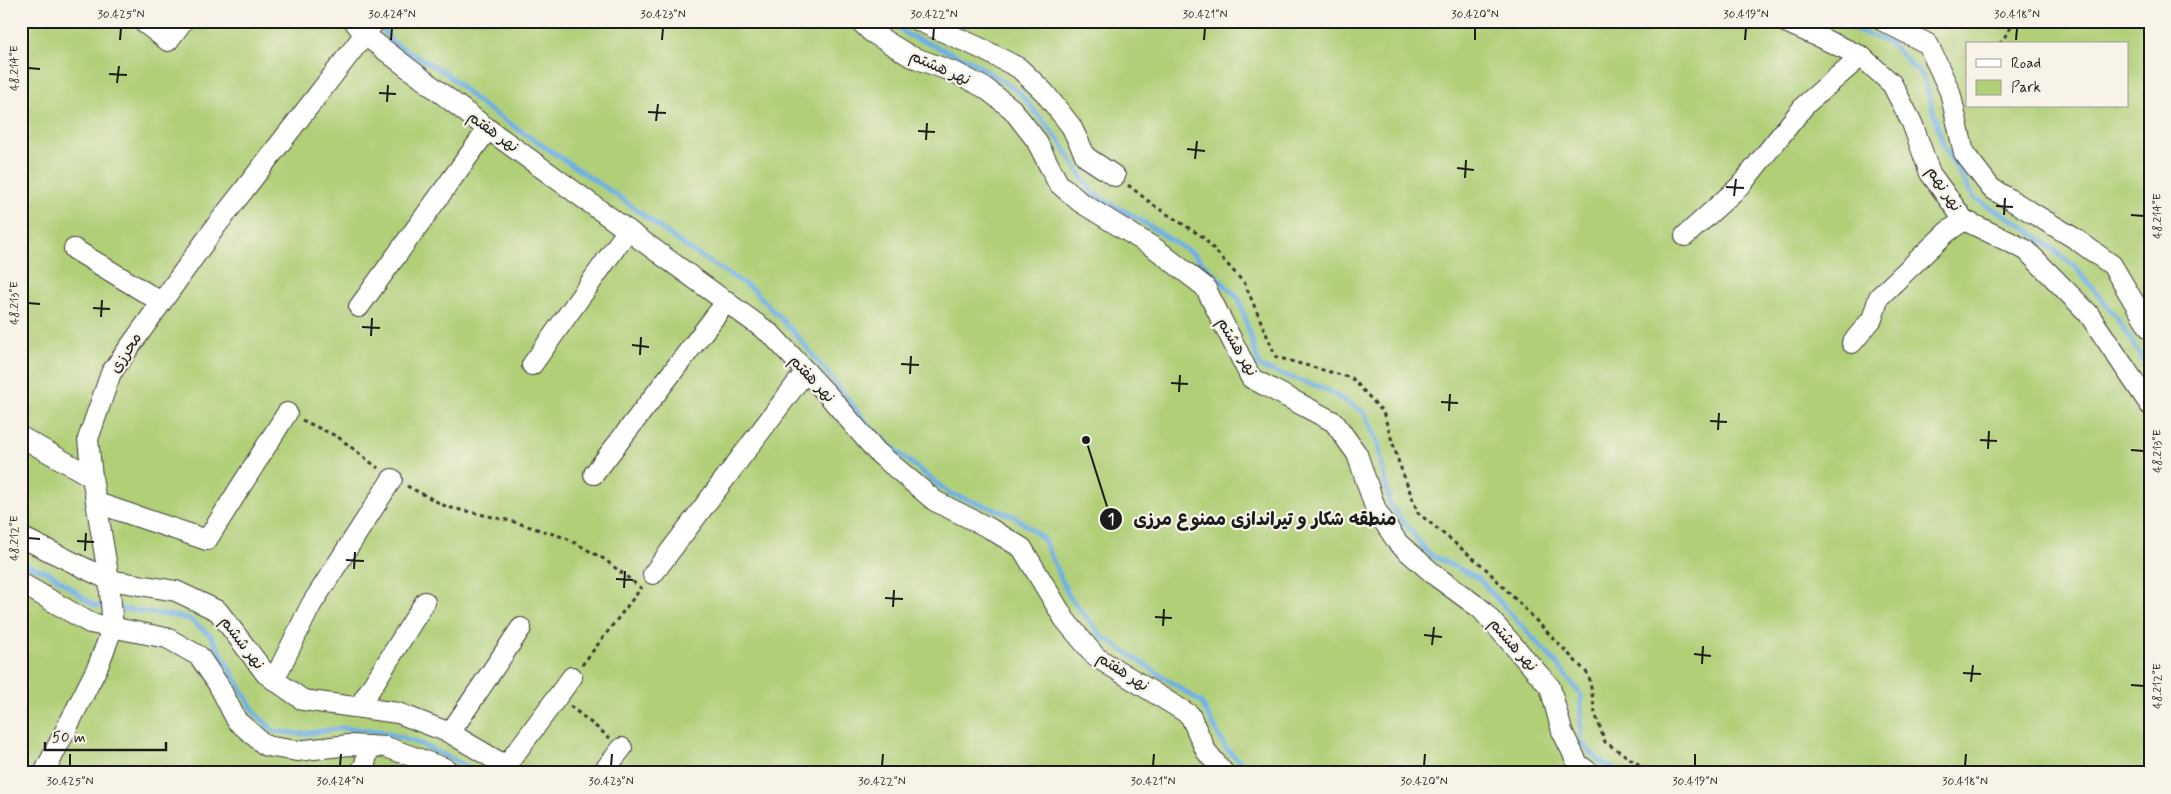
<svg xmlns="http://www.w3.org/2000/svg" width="2171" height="794" font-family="Mynerve,'Playpen Sans Arabic',sans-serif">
<rect width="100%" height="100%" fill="#f7f3e8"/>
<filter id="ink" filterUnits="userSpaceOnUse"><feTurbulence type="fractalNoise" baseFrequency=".02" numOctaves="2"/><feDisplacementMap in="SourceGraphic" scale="10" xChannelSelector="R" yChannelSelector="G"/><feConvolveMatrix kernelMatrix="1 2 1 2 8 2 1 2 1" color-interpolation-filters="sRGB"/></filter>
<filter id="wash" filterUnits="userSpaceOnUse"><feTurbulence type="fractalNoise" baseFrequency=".0096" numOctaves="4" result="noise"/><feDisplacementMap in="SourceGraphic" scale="20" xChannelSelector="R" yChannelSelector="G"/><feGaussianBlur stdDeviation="1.12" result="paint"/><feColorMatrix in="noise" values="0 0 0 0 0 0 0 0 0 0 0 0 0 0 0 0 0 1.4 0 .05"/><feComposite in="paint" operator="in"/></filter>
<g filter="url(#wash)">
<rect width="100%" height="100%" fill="#f0dfc2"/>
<path fill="#b0cf77" stroke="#66764a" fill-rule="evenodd" d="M21,21H2150V773H21ZM1967,44H2127V106H1967Z"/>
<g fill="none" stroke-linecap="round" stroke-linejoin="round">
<g stroke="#70b0e4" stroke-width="5">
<polyline points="889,21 908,35 971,61 1019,92 1059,140 1092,193 1137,218 1196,256 1239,299 1260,367 1323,388 1364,412 1377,440 1390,505 1429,554 1478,578 1557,664 1581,695 1581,742 1602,763 1625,773"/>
<polyline points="1835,21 1890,43 1924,78 1943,145 1974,198 2022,225 2075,267 2117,318 2150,371"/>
<polyline points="379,24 392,42 446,73 479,103 618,196 686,247 754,290 799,338 871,428 905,458 949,493 1014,516 1043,538 1069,596 1102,636 1201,702 1225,747 1251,773"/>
<polyline points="21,563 50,573 94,605 106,607"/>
<polyline points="117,608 188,618 211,636 255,713 274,731 302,734 342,728 380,731 421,744 481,773"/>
</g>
</g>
</g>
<g filter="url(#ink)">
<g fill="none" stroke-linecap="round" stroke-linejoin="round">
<defs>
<g id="minor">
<polyline points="142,21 168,41 183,21"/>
<polyline points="354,21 365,35 488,129 772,335 828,395 877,452 935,501 989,528 1022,548 1065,620 1096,657 1190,715 1206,751 1224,773"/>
<polyline points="860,21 871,32 910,56 956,73 985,88 1012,109 1036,140 1058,183 1080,202 1156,249 1205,287 1251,378 1334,422 1357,454 1376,510 1398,543 1437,577 1481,609 1550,687 1562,731 1578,764 1590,773"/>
<polyline points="919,21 978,47 1019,68 1044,92 1071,126 1086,157 1115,176"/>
<polyline points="1783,21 1861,56 1892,84 1912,123 1930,173 1964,220 2026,250 2088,313 2150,405"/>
<polyline points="1883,21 1928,44 1950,92 1964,153 1991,188 2074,238 2112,265 2150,329"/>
<polyline points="1685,236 1740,186 1805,105 1861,56"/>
<polyline points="74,249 161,302"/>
<polyline points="359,307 488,129"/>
<polyline points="1852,343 1872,319 1879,297 1947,232 1964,220"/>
<polyline points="532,365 628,230"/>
<polyline points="21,437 92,477"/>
<polyline points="594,474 727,301"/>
<polyline points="97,503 207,540 287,413"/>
<polyline points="21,537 109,580 176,591 218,611 266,674 303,700 398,713 450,733 506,766 513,773"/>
<polyline points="653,574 806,371"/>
<polyline points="21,583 90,623 167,638 199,656 218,684 237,721 266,746 297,751 349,745 386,747 444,768 451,773"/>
<polyline points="274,680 311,605 392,479"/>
<polyline points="359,707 425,602"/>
<polyline points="450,733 521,628"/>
<polyline points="506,766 572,677"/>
<polyline points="44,773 98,666 113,627 109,580 92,477 88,439 111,373 216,226 375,21"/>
<polyline points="360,773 365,764 369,746"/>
<polyline points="602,773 622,748"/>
</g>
</defs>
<use href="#minor" stroke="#3c3935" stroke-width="22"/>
<g stroke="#3c3935" stroke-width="3" stroke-dasharray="4 4" stroke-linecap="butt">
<polyline points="2000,44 2015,21"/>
<polyline points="1128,185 1156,207 1203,237 1245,284 1276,357 1352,378 1383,412 1399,463 1418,513 1484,567 1589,675 1595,713 1605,742 1652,773"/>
<polyline points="302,420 338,437 378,468"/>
<polyline points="407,486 447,507 511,521 566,538 604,559 641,588"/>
<polyline points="582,665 642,587"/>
<polyline points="570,706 610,738"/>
</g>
<use href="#minor" stroke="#fff" stroke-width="20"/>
</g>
</g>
<path fill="none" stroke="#1c1c1c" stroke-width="2" d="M120,40L121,28M391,40L392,28M662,40L663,28M933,40L934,28M1204,40L1205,28M1475,40V28M1745,40L1746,28M2016,40L2017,28M28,68L40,69M109,74L127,75M117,83L119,66M379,93L396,94M387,102L388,85M648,112L666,113M656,121L658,104M918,131L935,132M926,140L927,123M1187,149L1205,151M1195,159L1197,141M1457,168L1474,170M1465,178L1466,160M1726,187L1744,188M1734,196L1736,179M1996,206L2013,207M2004,215L2005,198M2131,215L2144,216M28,303L40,304M93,308L110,309M101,317L102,300M362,327L380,328M371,336L372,318M632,345L649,347M640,355L641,337M901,364L919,365M910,374L911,356M1171,383L1188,384M1179,392L1180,375M1441,402L1458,403M1449,411L1450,394M1710,421L1727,422M1718,430L1719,413M1980,440L1997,441M1988,449L1989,431M2131,450L2144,451M28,538L40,539M77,541L94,542M85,551L86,533M346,560L364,561M354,569L355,552M616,579L633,580M624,588L625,571M885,598L903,599M893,607L894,590M1155,617L1172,618M1163,626L1164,609M1424,635L1442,637M1432,645L1434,627M1694,654L1711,656M1702,664L1703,646M1963,673L1981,674M1971,682L1973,665M2131,685L2144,686M70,766V754M340,766L341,754M611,766L612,754M882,766L883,754M1153,766L1154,754M1424,766L1425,754M1695,766V754M1965,766L1966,754"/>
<g text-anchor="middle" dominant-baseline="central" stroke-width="4.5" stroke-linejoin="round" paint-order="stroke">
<g font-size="16" fill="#1c1c1c" stroke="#f7f3e8">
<text transform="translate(940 68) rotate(24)">نهر هشتم</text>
<text transform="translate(493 132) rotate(36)">نهر هفتم</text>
<text transform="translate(1944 189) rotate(57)">نهر نهم</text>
<text transform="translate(1237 347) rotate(60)">نهر هشتم</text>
<text transform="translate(126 353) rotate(-57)">محرزی</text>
<text transform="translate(812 379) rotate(47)">نهر هفتم</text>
<text transform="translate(242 643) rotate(53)">نهر ششم</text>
<text transform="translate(1513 645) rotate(49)">نهر هشتم</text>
<text transform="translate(1123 672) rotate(33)">نهر هفتم</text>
</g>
</g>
<path fill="none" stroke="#1c1c1c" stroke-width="2" d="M1086 440L1111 519"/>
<g fill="#1c1c1c" stroke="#f7f3e8" stroke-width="2">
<circle cx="1086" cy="440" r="5"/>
<circle cx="1111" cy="519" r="12"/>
</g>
<g font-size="15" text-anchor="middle" font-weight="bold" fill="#fff">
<text x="1111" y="524">1</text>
</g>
<g font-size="18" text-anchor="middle" font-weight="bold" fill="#1c1c1c" stroke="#f7f3e8" stroke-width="4.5" stroke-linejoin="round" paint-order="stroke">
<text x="1265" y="525">منطقه شکار و تیراندازی ممنوع مرزی</text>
</g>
<rect width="2171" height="794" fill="none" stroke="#f7f3e8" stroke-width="55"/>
<rect x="1966" y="42" width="162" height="65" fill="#f7f3e8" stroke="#9f9d96"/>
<rect x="1976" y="59" width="25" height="8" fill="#ffffff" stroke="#9f9d96"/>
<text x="2011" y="68" font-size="15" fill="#1c1c1c">Road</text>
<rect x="1976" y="80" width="25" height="15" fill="#b0cf77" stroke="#9f9d96"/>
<text x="2011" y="92" font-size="15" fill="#1c1c1c">Park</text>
<path d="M45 742v8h121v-8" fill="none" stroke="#1c1c1c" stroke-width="2.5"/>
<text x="52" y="742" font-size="15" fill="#1c1c1c" stroke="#f7f3e8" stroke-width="4" paint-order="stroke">50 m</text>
<rect x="28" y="28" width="2116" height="738" fill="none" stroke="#1c1c1c" stroke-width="2"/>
<g font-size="12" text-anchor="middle" fill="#1c1c1c">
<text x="121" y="18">30.425°N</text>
<text x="392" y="18">30.424°N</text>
<text x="663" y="18">30.423°N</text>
<text x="934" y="18">30.422°N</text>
<text x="1205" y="18">30.421°N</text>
<text x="1475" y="18">30.420°N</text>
<text x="1746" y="18">30.419°N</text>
<text x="2017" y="18">30.418°N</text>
<text transform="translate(14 68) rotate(-90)" y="4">48.214°E</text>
<text transform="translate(2157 216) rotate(-90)" y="4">48.214°E</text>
<text transform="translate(14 303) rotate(-90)" y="4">48.213°E</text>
<text transform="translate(2157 451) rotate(-90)" y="4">48.213°E</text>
<text transform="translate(14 538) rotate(-90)" y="4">48.212°E</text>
<text transform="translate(2157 686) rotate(-90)" y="4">48.212°E</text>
<text x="70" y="785">30.425°N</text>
<text x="340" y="785">30.424°N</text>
<text x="611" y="785">30.423°N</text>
<text x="882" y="785">30.422°N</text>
<text x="1153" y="785">30.421°N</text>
<text x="1424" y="785">30.420°N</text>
<text x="1695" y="785">30.419°N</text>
<text x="1965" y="785">30.418°N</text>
</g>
</svg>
